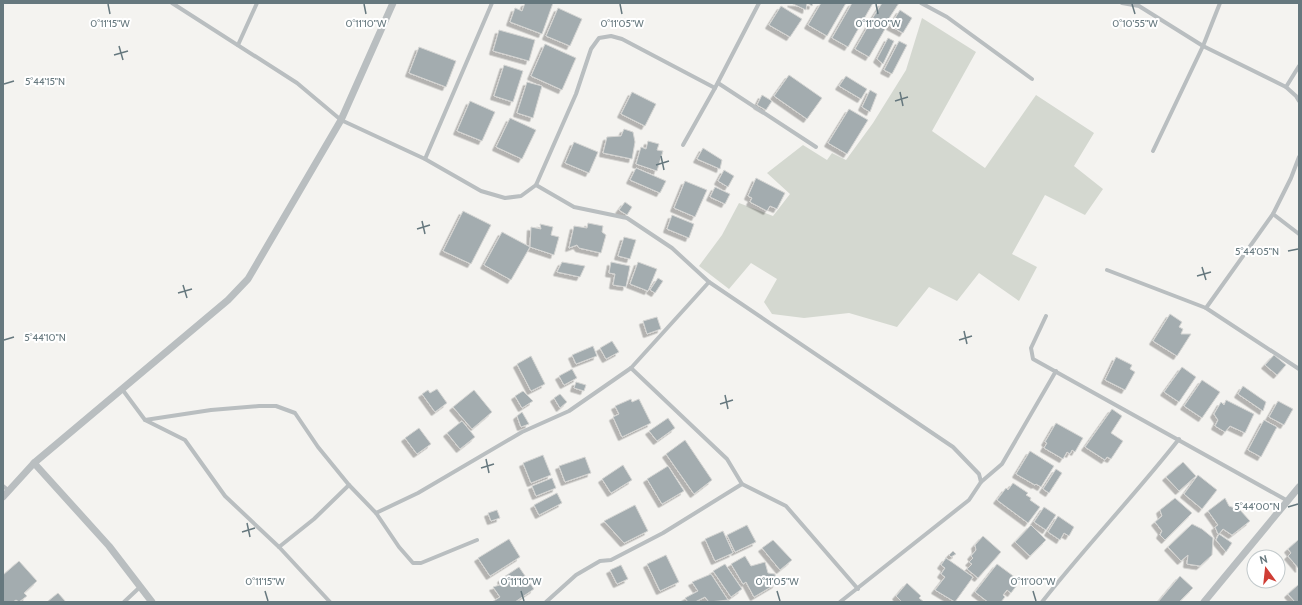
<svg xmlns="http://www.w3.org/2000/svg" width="1302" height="605" font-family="Cabin,sans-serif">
<defs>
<filter id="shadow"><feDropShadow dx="-3.5" dy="3.5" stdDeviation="0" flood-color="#0004"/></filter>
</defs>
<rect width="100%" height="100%" fill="#f4f3f0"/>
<polygon fill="#d4d8d0" points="922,18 976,52 932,131 985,168 1036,95 1094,133 1074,166 1103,189 1085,215 1045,195 1012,254 1037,267 1019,301 979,273 957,301 929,287 897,327 849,313 804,318 772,314 764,302 777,279 751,263 729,289 699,266 722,235 739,203 773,216 790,194 767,173 803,145 827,160 832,153 846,160 873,123 906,70"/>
<g fill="#a3acaf" stroke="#d5d5d3" filter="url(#shadow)">
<polygon points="525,3 553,3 542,34 510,22 515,8 522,11"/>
<polygon points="791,3 813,3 812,6 807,3 806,10"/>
<polygon points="821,3 846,3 827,36 808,25"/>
<polygon points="852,3 873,3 848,47 832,38"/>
<polygon points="882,3 899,3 886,23 872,19"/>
<polygon points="781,6 802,19 790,37 769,25"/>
<polygon points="558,8 582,19 570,46 546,36"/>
<polygon points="900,10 912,18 903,33 890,26"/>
<polygon points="871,21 885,29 869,57 855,49"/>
<polygon points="499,30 535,40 529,61 493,51"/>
<polygon points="888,38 894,41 883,64 877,59"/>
<polygon points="899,41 907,45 892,74 884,70"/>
<polygon points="545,44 576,58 562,90 531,76"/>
<polygon points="419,47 456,61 446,87 409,73"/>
<polygon points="504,65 523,71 513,102 494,96"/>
<polygon points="789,75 822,98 807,119 774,96"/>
<polygon points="846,76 867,89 861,99 839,86"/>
<polygon points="527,82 542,86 533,118 517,113"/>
<polygon points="870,90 877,94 870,112 862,107"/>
<polygon points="632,92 656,104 645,126 621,114"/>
<polygon points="762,95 772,101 766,110 757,105"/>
<polygon points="470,101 495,112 482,141 457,131"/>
<polygon points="849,109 868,120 847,154 828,143"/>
<polygon points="510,118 536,130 522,159 496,147"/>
<polygon points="624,129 633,132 635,142 632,159 603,153 607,137 621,136"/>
<polygon points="648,141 659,144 657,150 663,151 657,171 636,164 641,147 646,149"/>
<polygon points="574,142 598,152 589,173 565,163"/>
<polygon points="703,148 722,160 720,169 697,159"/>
<polygon points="636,168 666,181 660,193 630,180"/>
<polygon points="724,170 734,176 728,187 718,181"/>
<polygon points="756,178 785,193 777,209 770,206 767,211 750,202 752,198 748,196"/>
<polygon points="685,181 707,190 695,217 674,208"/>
<polygon points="715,187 730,194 725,204 710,197"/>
<polygon points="625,202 632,207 627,215 619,210"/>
<polygon points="463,211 491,225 471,264 443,251"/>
<polygon points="672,215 694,224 689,238 667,229"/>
<polygon points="588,223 603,226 602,232 606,235 601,253 579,248 577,245 569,248 574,226 587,228"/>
<polygon points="540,224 553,227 551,235 559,237 554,255 530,247 531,227 541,229"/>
<polygon points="502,232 530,247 511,280 484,265"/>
<polygon points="624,237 636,240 630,259 618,256"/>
<polygon points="562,262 585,266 580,277 557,272"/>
<polygon points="611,262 630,266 626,287 613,285 615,274 609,273"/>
<polygon points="638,262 657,269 648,291 630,284"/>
<polygon points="658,278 663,281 655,293 650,290"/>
<polygon points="1170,314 1182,322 1179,327 1183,329 1181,334 1191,334 1177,356 1153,341"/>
<polygon points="657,317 661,329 647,334 643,321"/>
<polygon points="612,341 619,352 606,359 600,348"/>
<polygon points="593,346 597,356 576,364 572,355"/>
<polygon points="1274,355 1286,365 1277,375 1265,365"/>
<polygon points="531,356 545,384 531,391 517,364"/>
<polygon points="1116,357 1132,365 1130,369 1135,372 1125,390 1105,380"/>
<polygon points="1182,367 1196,377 1179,402 1164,392"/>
<polygon points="572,369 577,378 564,385 559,376"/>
<polygon points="1202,380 1220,392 1202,418 1184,406"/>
<polygon points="576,382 586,385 584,391 574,388"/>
<polygon points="1243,386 1266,402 1263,411 1238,394"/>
<polygon points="437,389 447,403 435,412 422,394 428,390 430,393"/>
<polygon points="474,390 492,412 472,429 453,407"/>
<polygon points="523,391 533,401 522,408 515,396"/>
<polygon points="560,394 567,402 560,408 554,398"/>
<polygon points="631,399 632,402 639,399 651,423 622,437 613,417 619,414 615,406"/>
<polygon points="1226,400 1254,414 1245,433 1230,426 1225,432 1215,426 1218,420 1214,414 1221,402 1224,405"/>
<polygon points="1278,401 1293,409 1284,425 1269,417"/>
<polygon points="1112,409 1122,416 1111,433 1123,441 1111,459 1107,457 1105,460 1085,447"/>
<polygon points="522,412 529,424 521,427 517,416"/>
<polygon points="668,418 675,428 657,441 649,431"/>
<polygon points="1264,420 1277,427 1261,457 1248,450"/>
<polygon points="462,421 475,437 460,449 447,433"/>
<polygon points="1056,423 1083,438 1075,452 1072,450 1070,454 1067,452 1063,459 1044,448 1047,443 1045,442"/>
<polygon points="419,428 431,444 417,454 405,438"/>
<polygon points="685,440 712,480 694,494 666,454"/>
<polygon points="1030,451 1054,466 1041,487 1036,484 1035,485 1016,474"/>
<polygon points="543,455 551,475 531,483 523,463"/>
<polygon points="585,457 591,473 565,482 559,466"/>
<polygon points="1183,462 1196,476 1179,491 1166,477"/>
<polygon points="623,465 632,480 611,493 602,479"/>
<polygon points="668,466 684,491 662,504 647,479"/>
<polygon points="1056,469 1062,473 1049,493 1043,489"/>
<polygon points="1198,475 1217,490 1202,509 1184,494"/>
<polygon points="552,478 556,488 536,496 532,486"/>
<polygon points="1013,483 1028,493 1026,495 1031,498 1030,500 1040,507 1028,523 997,500 1006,488 1008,490"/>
<polygon points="557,493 562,503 539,515 534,505"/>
<polygon points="1175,498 1192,513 1165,540 1160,535 1162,531 1155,522 1162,516 1160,510"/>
<polygon points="1225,498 1229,506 1240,510 1250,521 1232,535 1223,529 1219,534 1218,534 1215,527 1218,525 1208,511"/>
<polygon points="635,505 648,531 624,543 604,521"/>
<polygon points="1044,507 1056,515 1046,530 1034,522"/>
<polygon points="497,510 500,518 491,521 488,513"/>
<polygon points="1058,516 1074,527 1069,536 1064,533 1060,540 1048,532"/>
<polygon points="1192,524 1202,529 1213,538 1212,555 1200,566 1187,564 1188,555 1181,561 1168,547"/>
<polygon points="747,525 756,542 735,552 727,535"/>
<polygon points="1031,525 1046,540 1030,556 1015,542"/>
<polygon points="723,531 733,553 715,561 705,539"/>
<polygon points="1219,534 1232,543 1226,552 1216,540"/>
<polygon points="983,536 1001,552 978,578 967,569 972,564 969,562 973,558 971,556 976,550 975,545"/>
<polygon points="509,539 520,557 490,576 478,558"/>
<polygon points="773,540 792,560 780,570 762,548"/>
<polygon points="1298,540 1299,541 1299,569 1288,556 1291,553 1288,549"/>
<polygon points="953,551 956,554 951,557 949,555"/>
<polygon points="666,555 679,582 660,591 647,564"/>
<polygon points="745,556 751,566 765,562 768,573 775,574 776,584 754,597 746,582 743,584 731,564"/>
<polygon points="946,558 973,577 955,602 935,590 945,577 941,574 945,568 941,565"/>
<polygon points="19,561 37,581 24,593 27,596 19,602 16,600 13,602 3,602 3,575"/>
<polygon points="725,564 742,589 731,597 713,571"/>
<polygon points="997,564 1020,581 1011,593 1007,590 1003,595 1005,597 1001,602 988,602 975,592"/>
<polygon points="621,565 628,579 617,584 610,570"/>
<polygon points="519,567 534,589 515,602 492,602 500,597 493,587 503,584 501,579"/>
<polygon points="711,574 728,600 709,602 705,597 695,602 688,602 685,598 698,591 692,582"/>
<polygon points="1180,576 1193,588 1179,602 1158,602"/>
<polygon points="907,583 921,596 919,598 924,602 902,602 896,596"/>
<polygon points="1299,584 1299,602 1295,602 1288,594"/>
<polygon points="58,593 66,602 47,602"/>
</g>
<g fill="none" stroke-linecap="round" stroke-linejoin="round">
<g stroke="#b9bec0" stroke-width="4">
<polyline points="172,3 297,83 341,120 425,159 481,191 505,198 521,196 536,185 574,207 627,218 672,248 709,282"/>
<polyline points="921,3 947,17 1032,79"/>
<polyline points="1122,3 1139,6 1203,46 1286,87 1296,96 1299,101"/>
<polyline points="238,45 257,3"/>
<polyline points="718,83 816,147"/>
<polyline points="1286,87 1299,66"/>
<polyline points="683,145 715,88 759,3"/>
<polyline points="1153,151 1203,46 1220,3"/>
<polyline points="1299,157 1291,178 1273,214 1299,234"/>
<polyline points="425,159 492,3"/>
<polyline points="536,185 576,94 591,49 599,38 611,36 622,39 715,88"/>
<polyline points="1107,270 1206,308 1273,214"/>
<polyline points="1206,308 1299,369"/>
<polyline points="1046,316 1031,348 1033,359 1288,501"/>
<polyline points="631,368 727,459 742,484 786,506 858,589"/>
<polyline points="122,389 145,420 185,440 225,496 279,547 330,602"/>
<polyline points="145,420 211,410 259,406 276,406 295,413 318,447 349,485 376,513 399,547 413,563 421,563 477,540"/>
<polyline points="981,482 1002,464 1056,371"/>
<polyline points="3,486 8,490"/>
<polyline points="376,513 418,493 522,432 569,411 631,368 709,282 953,447 979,474 981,482 969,500 840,602"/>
<polyline points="279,547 314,519 349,485"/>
<polyline points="124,602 140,587"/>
<polyline points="546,602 576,575 600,561 611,560 663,533 742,484"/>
<path d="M1042,602C1086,546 1135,495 1179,439"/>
</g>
<g stroke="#b9bec0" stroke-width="7">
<polyline points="3,497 34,463"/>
<polyline points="152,602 109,546 34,463 228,300 248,279 341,120 393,3"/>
<polyline points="1204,602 1299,487"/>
</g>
</g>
<path fill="none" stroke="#66787e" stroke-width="1.5" d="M108,4L110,14M364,4L366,14M620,4L622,14M876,4L878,14M1132,4L1135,14M119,46L123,60M114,55L128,51M4,84L14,81M900,92L903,106M895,101L908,97M661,156L664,170M656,165L669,161M422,221L425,234M417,229L430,225M1288,251L1298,249M1202,267L1206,280M1197,276L1211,272M183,285L187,298M178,293L192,289M964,331L967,344M4,340L14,337M959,340L972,336M725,395L728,409M720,404L733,400M486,459L489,473M481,468L494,464M1288,507L1298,504M247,523L250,537M242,532L255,528M265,591L268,601M521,591L524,601M777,591L780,601M1033,591L1036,601"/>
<g font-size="10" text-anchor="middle" fill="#66787e" stroke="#fff" stroke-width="4" stroke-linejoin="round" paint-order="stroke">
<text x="110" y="27">0°11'15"W</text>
<text x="366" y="27">0°11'10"W</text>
<text x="622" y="27">0°11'05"W</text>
<text x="878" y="27">0°11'00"W</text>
<text x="1135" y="27">0°10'55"W</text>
<text x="45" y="85">5°44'15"N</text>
<text x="1257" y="255">5°44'05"N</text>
<text x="45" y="341">5°44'10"N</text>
<text x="1257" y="510">5°44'00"N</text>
<text x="265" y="585">0°11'15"W</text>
<text x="521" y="585">0°11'10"W</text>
<text x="777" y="585">0°11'05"W</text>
<text x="1033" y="585">0°11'00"W</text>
</g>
<rect width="1302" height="605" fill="none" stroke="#66787e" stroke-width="8"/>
<g transform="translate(1266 569) rotate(345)"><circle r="19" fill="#ffffff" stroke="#c2c9cb"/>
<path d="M0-3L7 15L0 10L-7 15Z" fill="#cf3d35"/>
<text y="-6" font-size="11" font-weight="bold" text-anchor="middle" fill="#66787e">N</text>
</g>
</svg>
